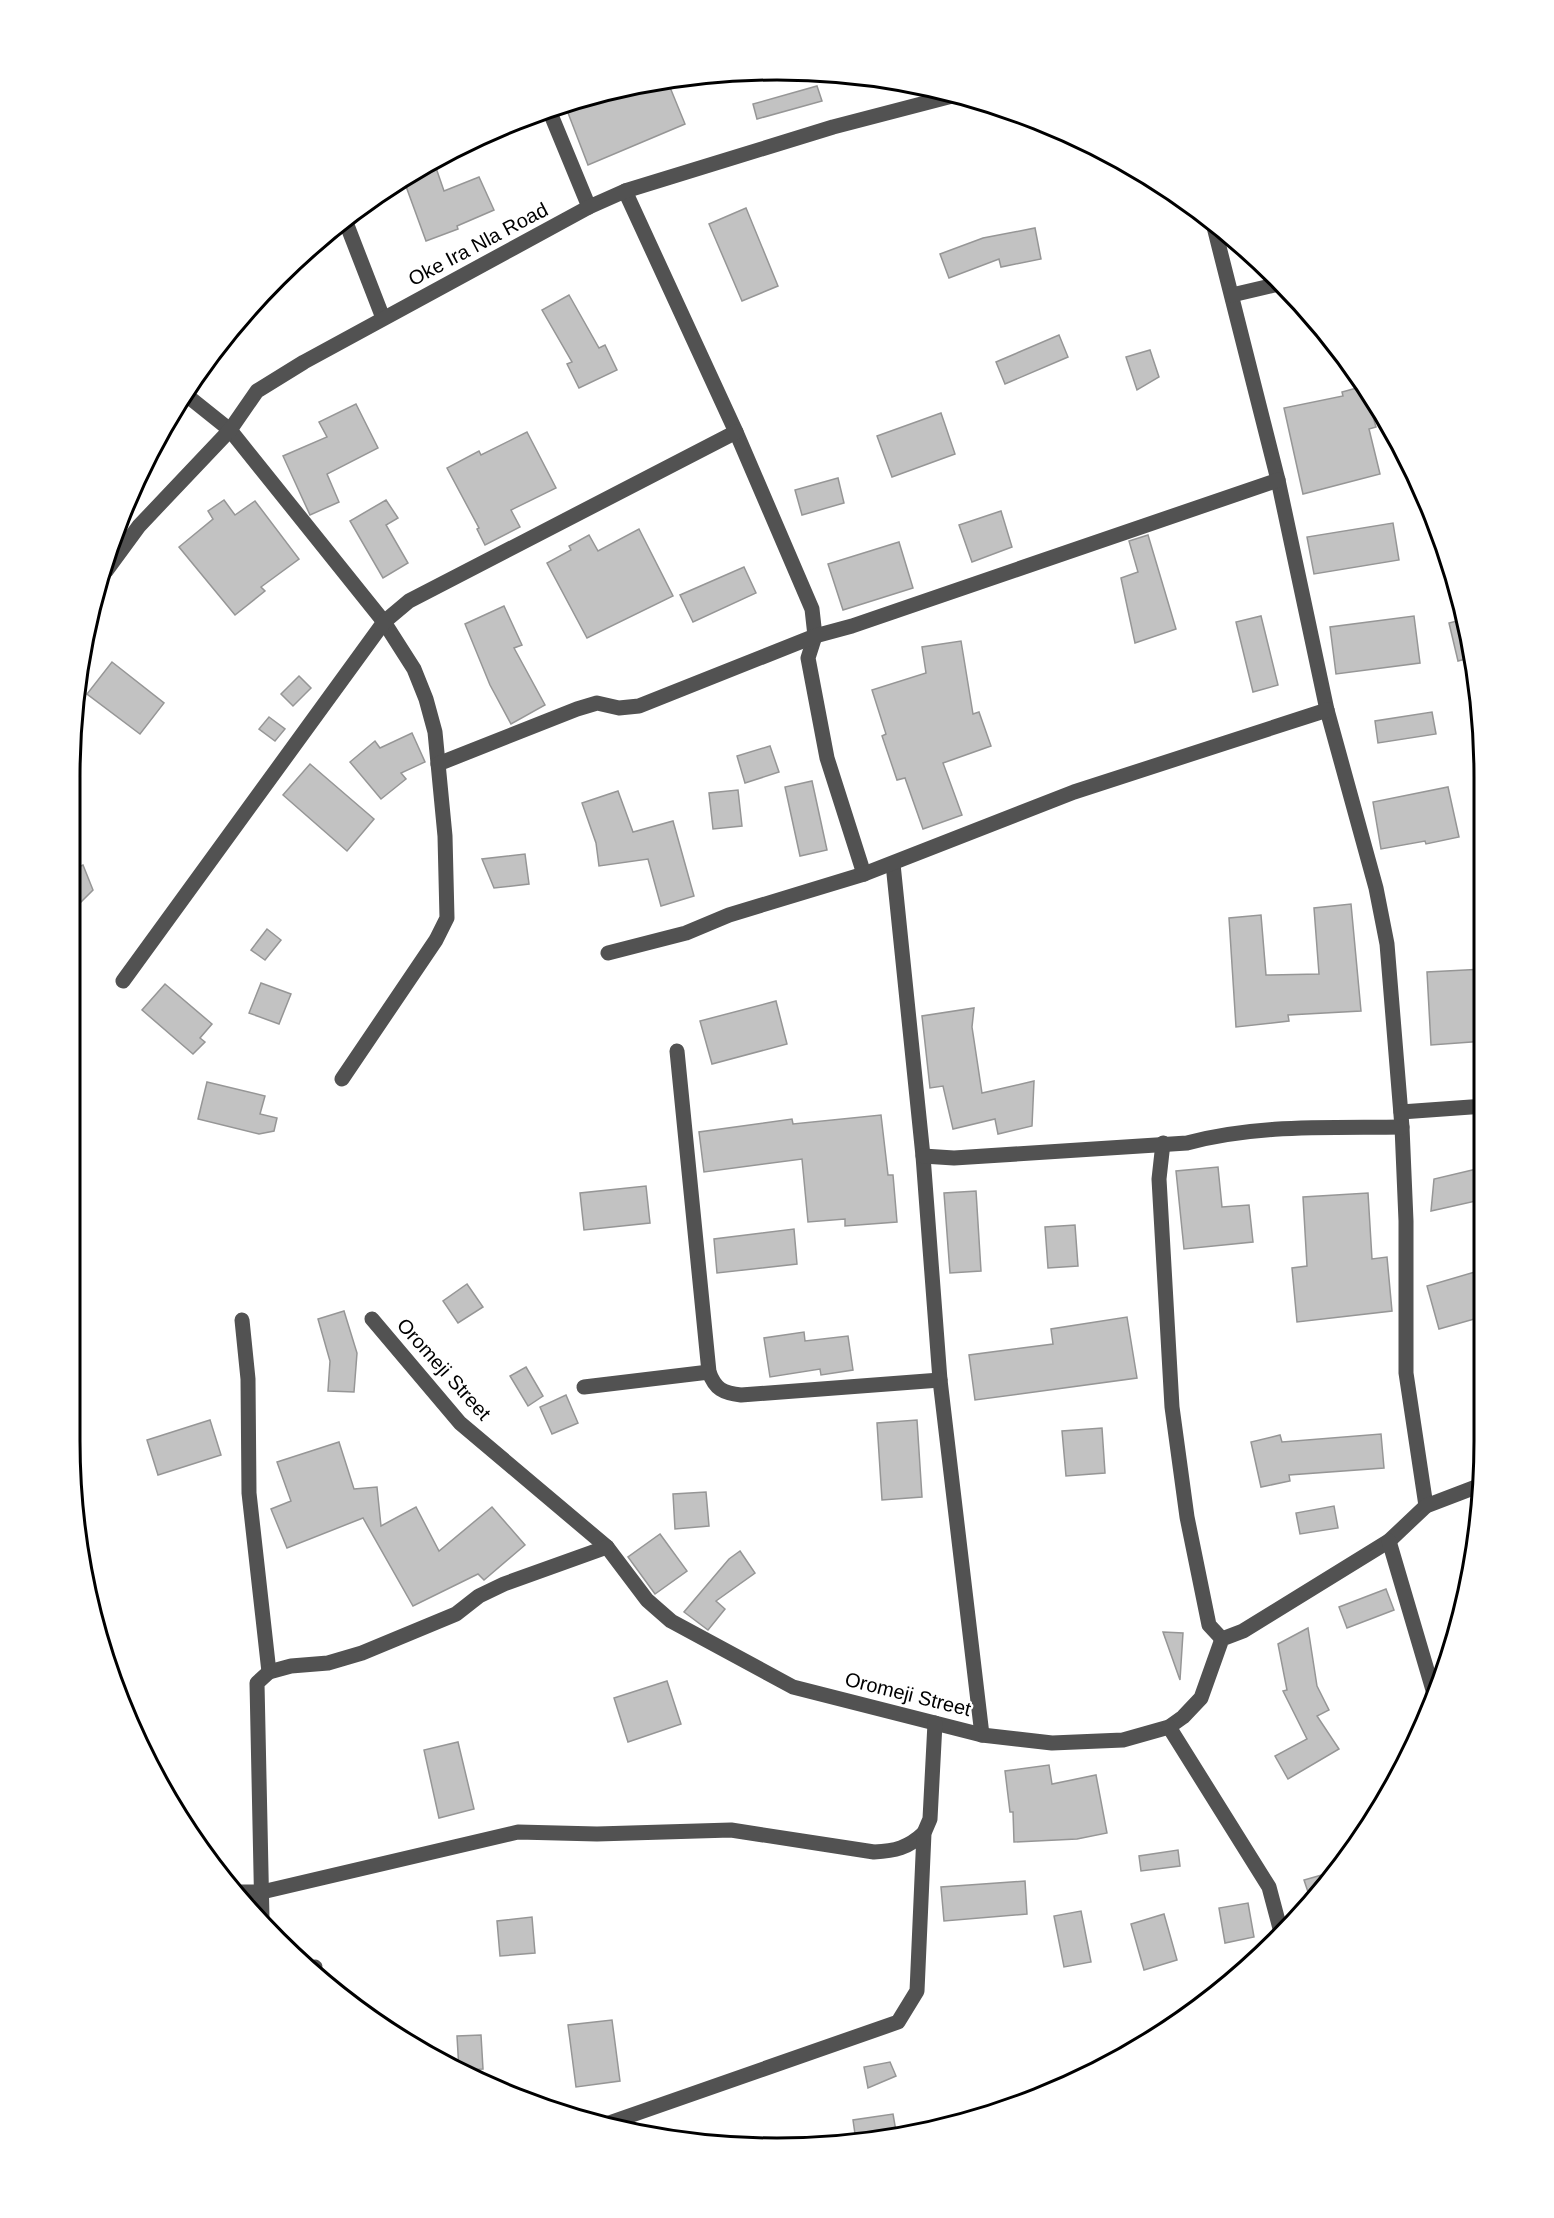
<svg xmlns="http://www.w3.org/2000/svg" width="1554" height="2218" font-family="Helvetica,sans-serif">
<rect width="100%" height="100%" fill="#fff"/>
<g fill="#c2c2c2" stroke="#969696" stroke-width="1.5">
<polygon points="667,80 685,124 588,165 565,105 639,83"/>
<polygon points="817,86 822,101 757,119 753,104"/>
<polygon points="434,162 444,191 479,177 494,210 457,226 458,229 426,241 403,178"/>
<polygon points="746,208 778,286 742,301 709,224"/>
<polygon points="1035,228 1041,259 1001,267 999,259 949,278 940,254 983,238"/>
<polygon points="569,295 599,348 605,345 617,370 579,388 567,364 572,362 542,310"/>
<polygon points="1059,335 1068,357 1005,384 996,362"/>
<polygon points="1150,350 1159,377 1137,390 1126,357"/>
<polygon points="1364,386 1376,427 1369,429 1380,474 1303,494 1284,408 1343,396 1342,392"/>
<polygon points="356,404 378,448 327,474 339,502 310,515 283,456 327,437 319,422"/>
<polygon points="941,413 955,454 892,477 877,436"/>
<polygon points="527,432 556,488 511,510 520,527 485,545 477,529 479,528 447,468 479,451 481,455"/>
<polygon points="838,478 844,503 802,515 795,490"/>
<polygon points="224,500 235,515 255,501 299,559 261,587 265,591 235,615 179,547 213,519 208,511"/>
<polygon points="386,500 398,518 386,525 408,563 383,578 350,521"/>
<polygon points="1001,511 1012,547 972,562 959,525"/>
<polygon points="1393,523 1399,560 1314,574 1307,537"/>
<polygon points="639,529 673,596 587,638 547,563 571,550 569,546 589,535 598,551"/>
<polygon points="1148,535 1176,629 1135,643 1121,578 1138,572 1129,541"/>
<polygon points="899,542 913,588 843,610 828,564"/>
<polygon points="744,567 756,593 693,622 680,595"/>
<polygon points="504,606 522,645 514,648 545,705 511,724 490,685 465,624"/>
<polygon points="1261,616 1278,685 1253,692 1236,622"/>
<polygon points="1414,616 1420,663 1336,674 1330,627"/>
<polygon points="1465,619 1471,639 1473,657 1458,661 1449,623"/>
<polygon points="961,641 973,714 979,712 991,746 943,763 962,815 923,829 905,778 897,780 882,736 886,734 872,690 926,673 922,647"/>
<polygon points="112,662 164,703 140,734 87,694"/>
<polygon points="299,676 311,688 293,706 281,694"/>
<polygon points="1432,712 1436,734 1378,743 1375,721"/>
<polygon points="269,717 285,729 275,741 259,729"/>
<polygon points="412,733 425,762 401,773 406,779 381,799 350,762 375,741 380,748"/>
<polygon points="770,746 779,772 745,783 737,756"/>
<polygon points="310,764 374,819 347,851 283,795"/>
<polygon points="812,781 827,850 800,856 785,787"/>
<polygon points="1448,787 1459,837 1426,844 1425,841 1381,849 1373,802"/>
<polygon points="738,790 742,826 713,829 709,793"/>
<polygon points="618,791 633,832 673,821 694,896 661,906 648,859 599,866 596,843 582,803"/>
<polygon points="525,854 529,884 494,888 482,859"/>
<polygon points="83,865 93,890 77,906 69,887 69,871"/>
<polygon points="1351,904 1361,1011 1288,1015 1289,1021 1236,1027 1229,918 1261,915 1266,975 1319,974 1314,908"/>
<polygon points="267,929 281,940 265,960 251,950"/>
<polygon points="1484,969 1485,1041 1431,1045 1427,972"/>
<polygon points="261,983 291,994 279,1024 249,1013"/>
<polygon points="165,984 212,1024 200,1038 205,1042 193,1054 142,1010"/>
<polygon points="776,1001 787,1044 712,1064 700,1021"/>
<polygon points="974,1008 972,1027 982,1093 1034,1081 1032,1126 998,1134 995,1119 953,1129 943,1086 930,1088 922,1016"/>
<polygon points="207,1082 265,1096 260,1114 277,1118 274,1131 259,1134 198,1119"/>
<polygon points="881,1115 888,1175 893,1175 897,1222 845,1226 845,1219 808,1222 802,1159 704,1172 699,1132 792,1119 793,1124"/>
<polygon points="1218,1167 1222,1207 1249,1205 1253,1242 1184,1249 1176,1171"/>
<polygon points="1485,1167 1485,1199 1431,1211 1434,1179"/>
<polygon points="646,1186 650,1223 584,1230 580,1193"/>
<polygon points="976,1191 981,1271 950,1273 944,1193"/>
<polygon points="1368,1193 1372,1259 1387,1257 1392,1311 1297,1322 1292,1268 1307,1266 1303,1197"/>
<polygon points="1075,1225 1078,1266 1048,1268 1045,1227"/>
<polygon points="794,1229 797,1264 717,1273 714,1239"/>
<polygon points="1485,1269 1485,1316 1439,1329 1427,1286"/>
<polygon points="467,1284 483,1307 458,1323 443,1301"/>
<polygon points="344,1311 357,1353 354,1392 328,1391 330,1361 318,1319"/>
<polygon points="1127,1317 1137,1378 975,1400 969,1355 1053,1344 1051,1329"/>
<polygon points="804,1332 805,1341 848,1336 853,1370 821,1375 820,1369 770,1377 764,1338"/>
<polygon points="526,1367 543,1396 528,1406 510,1376"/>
<polygon points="566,1395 578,1423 552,1434 540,1407"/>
<polygon points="210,1420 221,1455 158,1475 147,1440"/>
<polygon points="917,1420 922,1497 882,1500 877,1423"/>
<polygon points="1102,1428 1105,1473 1066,1476 1062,1431"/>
<polygon points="1381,1434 1384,1468 1289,1475 1290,1481 1261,1487 1251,1442 1280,1435 1282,1442"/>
<polygon points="339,1442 354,1489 377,1487 381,1526 416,1507 439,1551 492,1507 525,1545 484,1580 478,1574 413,1606 363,1518 287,1548 271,1509 291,1501 277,1462"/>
<polygon points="706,1492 709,1526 675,1529 673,1494"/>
<polygon points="1334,1506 1338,1528 1300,1534 1296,1513"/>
<polygon points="660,1534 687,1571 655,1594 628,1557"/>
<polygon points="740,1551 755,1573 716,1601 725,1609 708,1630 684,1612 729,1559"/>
<polygon points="1386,1589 1394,1610 1347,1628 1339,1607"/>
<polygon points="1308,1628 1317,1686 1329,1710 1317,1716 1339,1749 1288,1779 1275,1756 1307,1739 1283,1691 1287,1690 1278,1644"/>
<polygon points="1163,1632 1183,1633 1180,1680"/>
<polygon points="667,1681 681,1724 628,1742 614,1698"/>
<polygon points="458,1742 474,1809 439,1818 424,1750"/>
<polygon points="1049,1765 1052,1784 1096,1775 1107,1833 1077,1839 1014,1842 1013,1812 1010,1812 1005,1771"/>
<polygon points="1178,1850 1180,1866 1141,1871 1139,1856"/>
<polygon points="1336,1871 1319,1891 1311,1901 1304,1880"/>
<polygon points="1025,1881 1027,1914 944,1921 941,1887"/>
<polygon points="1248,1903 1254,1937 1225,1943 1219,1908"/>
<polygon points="1081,1911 1091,1962 1064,1967 1054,1916"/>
<polygon points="1164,1914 1177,1960 1144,1970 1131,1924"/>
<polygon points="532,1917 535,1953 500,1956 497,1921"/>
<polygon points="612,2020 620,2081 576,2087 568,2025"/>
<polygon points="481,2035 483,2069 459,2070 457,2036"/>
<polygon points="890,2062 896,2076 868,2088 864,2067"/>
<polygon points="893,2114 897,2137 856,2141 853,2120"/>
</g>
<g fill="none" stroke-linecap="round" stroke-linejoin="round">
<g stroke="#525252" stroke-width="15">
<polyline points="549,110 589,207"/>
<polyline points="625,191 736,432 812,609 815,636 808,658 827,758 864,874"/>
<polyline points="345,220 383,318"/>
<polyline points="1213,223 1278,480 1327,710 1376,888 1387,944 1402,1127 1406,1221 1406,1373 1426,1506"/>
<polyline points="1232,295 1283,283"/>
<polyline points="185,394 230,430 384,622 414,669 426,699 435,732 445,836 447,918 436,940 342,1079"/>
<polyline points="106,571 139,526 230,430 257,391 304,362 589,207 625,191 833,127 956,95"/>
<polyline points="438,764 577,709 597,703 619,708 639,706 815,636 852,626 1278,480"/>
<polyline points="893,864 923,1156 940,1380 982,1735"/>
<polyline points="608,953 686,933 729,915 864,874 1074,792 1327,710"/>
<polyline points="123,981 384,622 409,601 736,432"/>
<path d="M677,1051L709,1372C715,1389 723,1393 741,1395L940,1380"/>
<polyline points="1401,1112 1485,1106"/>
<polyline points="1163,1143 1159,1179 1172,1407 1187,1517 1209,1625 1222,1639"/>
<path d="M923,1156L954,1158L1187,1143C1257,1124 1331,1128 1402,1127"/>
<polyline points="372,1319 460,1423 607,1547 647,1600 671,1621 793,1687 982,1735 1052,1743 1123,1740 1169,1727 1183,1717 1201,1698 1222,1639 1243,1631 1389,1541 1426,1506 1481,1485"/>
<polyline points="242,1320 248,1379 249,1493 269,1672"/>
<polyline points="584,1387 709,1372"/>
<polyline points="1389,1541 1435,1697"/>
<polyline points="1169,1727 1269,1887 1282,1936"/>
<path d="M239,1892H262L518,1832L597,1834L731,1830L874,1852C895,1851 908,1848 924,1833"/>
<polyline points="262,1919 257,1683 269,1672 291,1666 328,1663 362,1653 456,1614 479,1596 504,1584 607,1547"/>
<polyline points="306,1969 315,1967"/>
<polyline points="609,2123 898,2022 917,1991 924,1833 930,1819 935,1723"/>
</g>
</g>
<g text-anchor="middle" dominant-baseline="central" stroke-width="4.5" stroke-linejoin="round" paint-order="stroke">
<g font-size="20" fill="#000" stroke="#fff">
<text transform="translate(478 244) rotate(-28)">Oke Ira Nla Road</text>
<text transform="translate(444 1369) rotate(48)">Oromeji Street</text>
<text transform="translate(908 1694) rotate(14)">Oromeji Street</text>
</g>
</g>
<path d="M0 0H1554V2218H0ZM777 80H777A697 697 0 0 1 1474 777V1441A697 697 0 0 1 777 2138H777A697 697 0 0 1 80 1441V777A697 697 0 0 1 777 80Z" fill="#fff" fill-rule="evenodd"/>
<path fill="none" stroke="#000" stroke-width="3" d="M777 80H777A697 697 0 0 1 1474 777V1441A697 697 0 0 1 777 2138H777A697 697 0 0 1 80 1441V777A697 697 0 0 1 777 80Z"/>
</svg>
